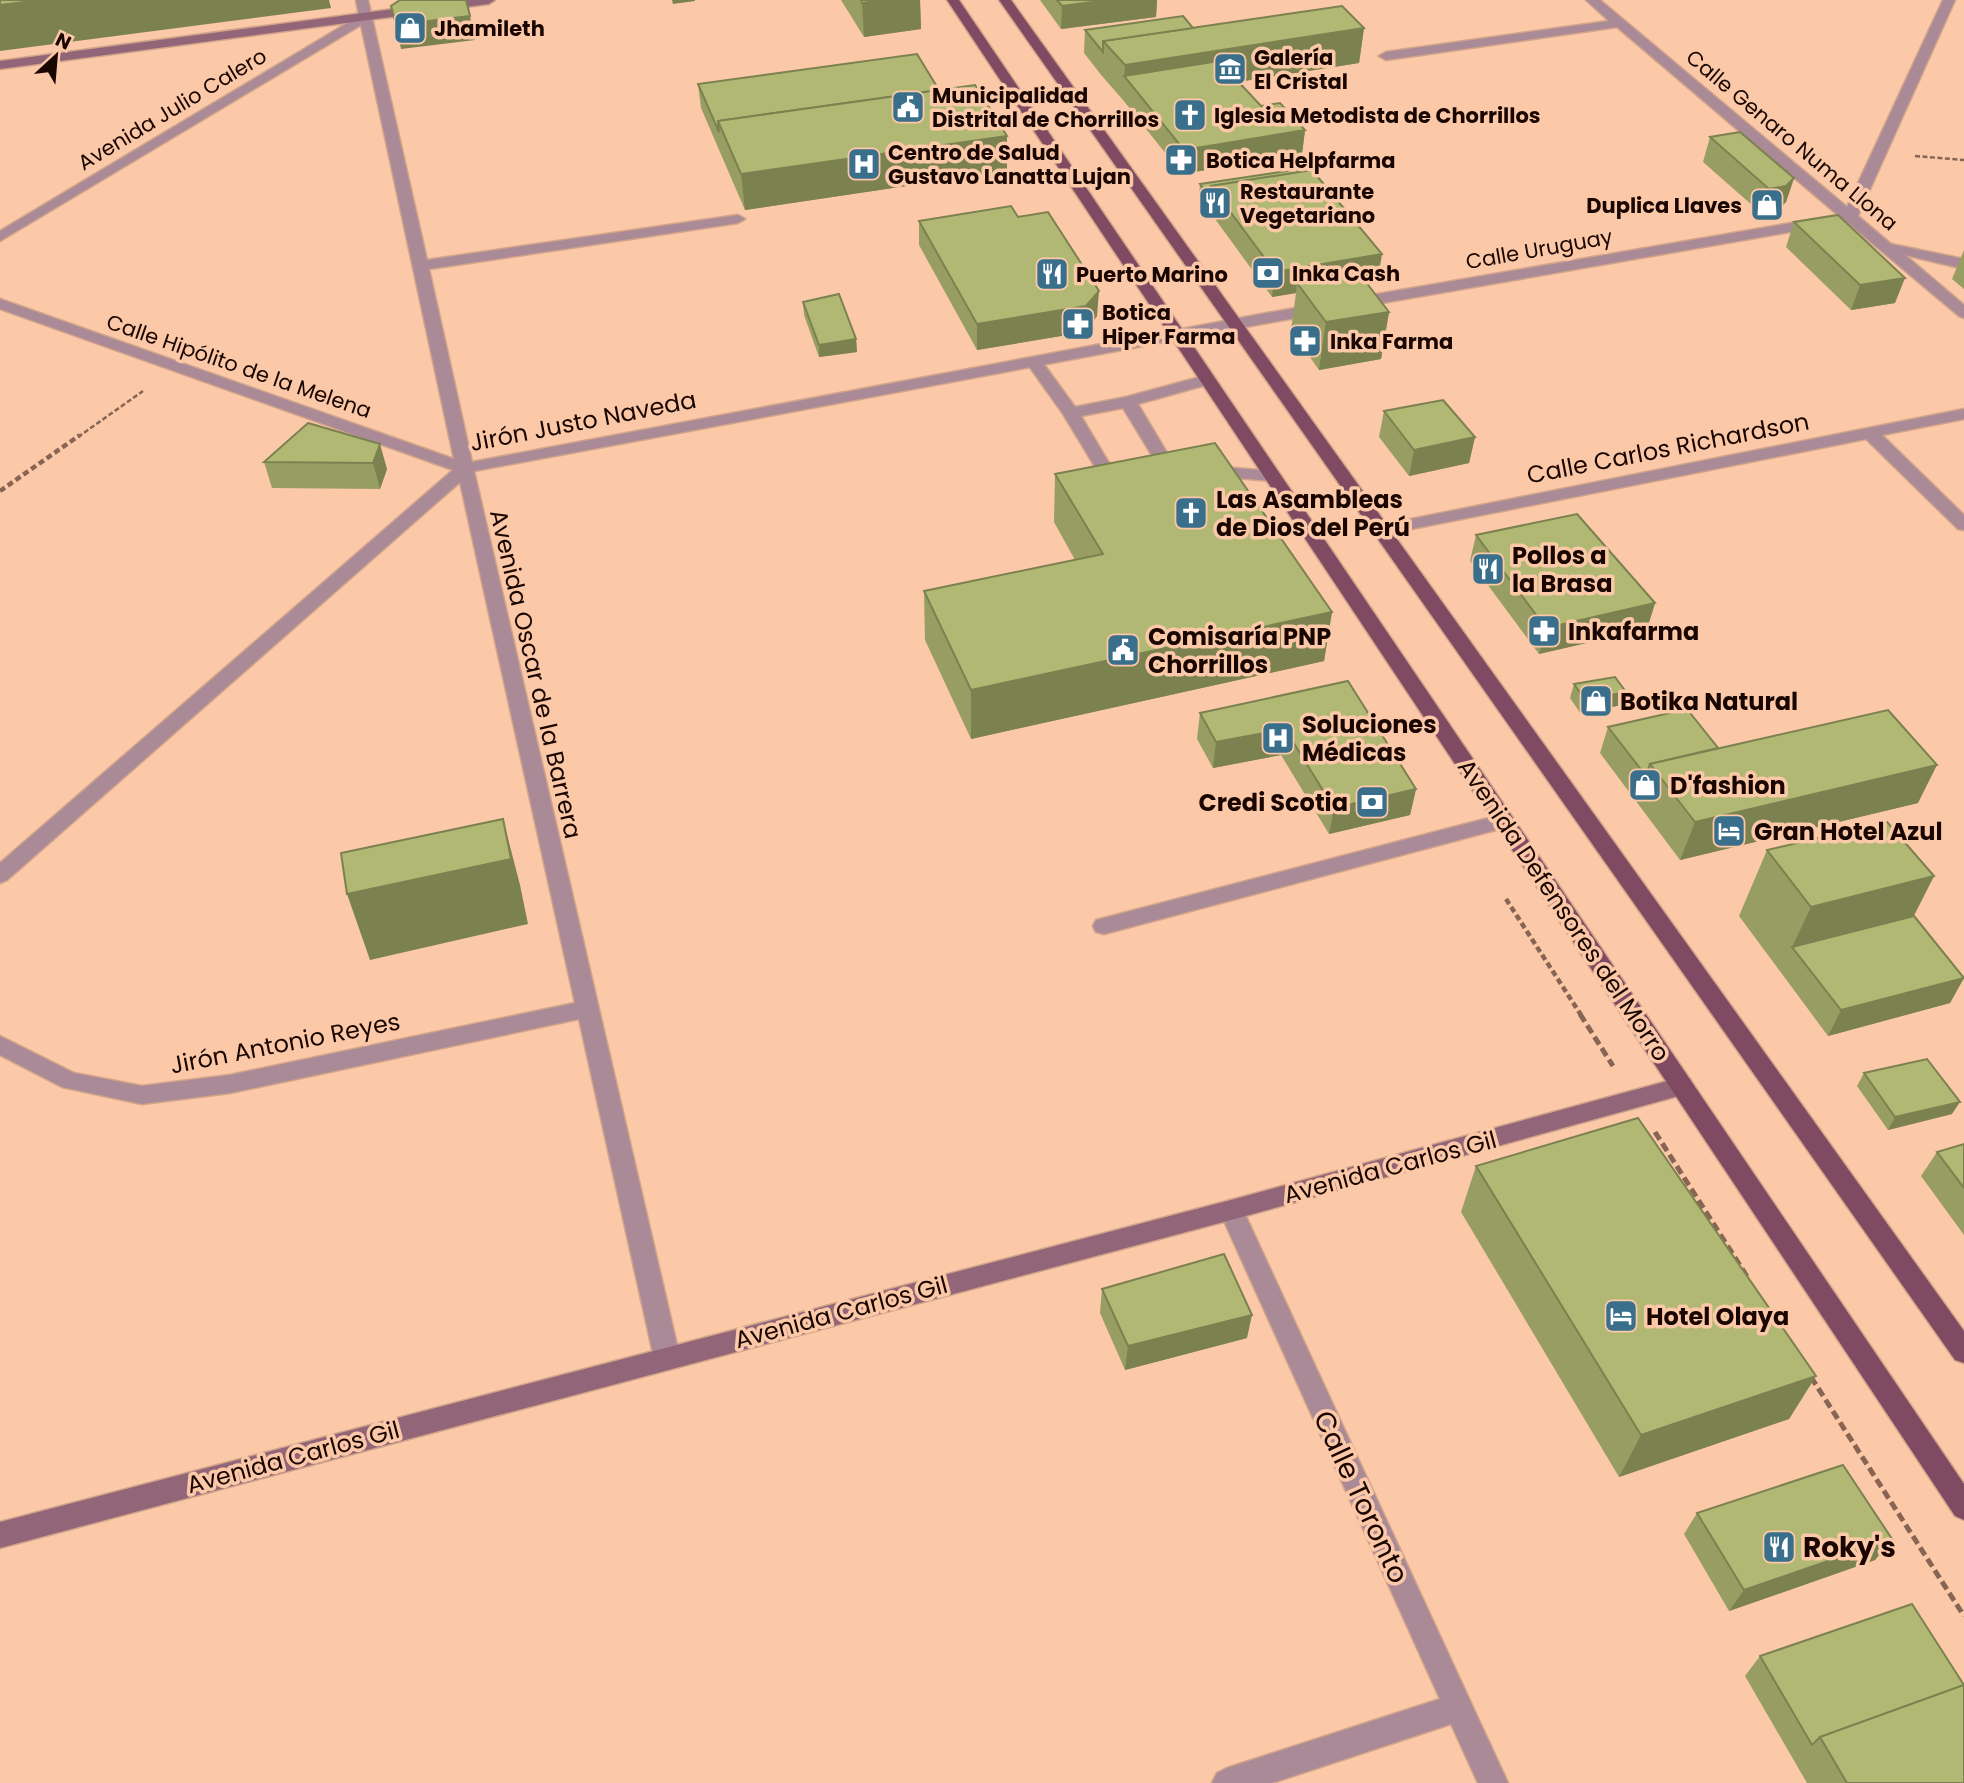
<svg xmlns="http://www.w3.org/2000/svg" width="1964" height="1783" font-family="Poppins,sans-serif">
<rect width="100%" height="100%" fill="#fbc8a8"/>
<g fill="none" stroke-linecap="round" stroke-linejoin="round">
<defs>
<g id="lane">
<polygon points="1034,357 1040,359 1075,407 1126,397 1207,375 1215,380 1213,383 1138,404 1176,468 1174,472 1162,472 1123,408 1081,416 1112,468 1124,467 1133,472 1130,476 1111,479 1100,475 1063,414 1026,362"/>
<polygon points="1208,466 1272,471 1281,476 1272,481 1202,475 1199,471 1202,467"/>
<polygon points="1504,814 1511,816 1514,821 1511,826 1104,934 1096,932 1093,926 1096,920 1104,918"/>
</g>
<g id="street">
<polygon points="356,0 368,0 427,260 738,215 745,219 738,223 429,269 472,462 1267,313 1838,215 1617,27 1386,60 1379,56 1386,52 1609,21 1586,0 1600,0 1847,207 1943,0 1955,0 1858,216 1891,244 1964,259 1964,269 1905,255 1964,305 1964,318 1959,316 1847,222 1267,323 474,471 680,1358 676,1366 667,1369 658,1366 654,1358 579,1019 230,1093 142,1104 62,1087 0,1055 0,1036 74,1073 142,1086 230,1075 575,1003 460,482 7,880 0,883 0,863 453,470 0,309 0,299 454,459 361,25 0,241 0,231 359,16"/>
<polygon points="1964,409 1964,419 1882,435 1964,515 1964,530 1958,529 1866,439 1381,535 1372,530 1381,525"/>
<polygon points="1231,1200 1239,1203 1243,1210 1508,1783 1478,1783 1451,1724 1272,1783 1212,1783 1217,1773 1227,1768 1440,1699 1219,1210 1223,1203"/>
</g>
<g id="secondary">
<polygon points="461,0 495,0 489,4 0,69 0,61"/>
<polygon points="1682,1077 1690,1079 1693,1086 1690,1093 1682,1095 1231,1220 0,1548 0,1522 1231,1200"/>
</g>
<g id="primary">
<polygon points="947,0 959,0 1964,1484 1964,1520 1955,1516"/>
<polygon points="999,0 1011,0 1964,1331 1964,1363 1955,1360"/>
</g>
</defs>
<use href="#lane" stroke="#d2a58a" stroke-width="3"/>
<use href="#street" stroke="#d2a58a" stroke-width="3"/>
<use href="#secondary" stroke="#d2a58a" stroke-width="3"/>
<use href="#primary" stroke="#d2a58a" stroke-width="3"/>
<g stroke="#886552" stroke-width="2.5" stroke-dasharray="5 2.5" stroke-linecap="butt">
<polyline points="1915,156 1964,160"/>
<polyline points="78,437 143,391"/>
</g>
<g stroke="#886552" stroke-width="4.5" stroke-dasharray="6 3.5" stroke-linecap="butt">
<polyline points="0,491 80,435"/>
<polyline points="1506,899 1581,1015"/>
</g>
<g stroke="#886552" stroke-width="5" stroke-dasharray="9 4.5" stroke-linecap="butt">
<polyline points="1580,1014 1613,1066"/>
<polyline points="1655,1132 1748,1278"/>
<polyline points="1811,1377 1964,1616"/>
</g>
<use href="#lane" fill="#a98a96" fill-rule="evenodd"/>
<use href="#street" fill="#a98a96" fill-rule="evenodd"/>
<use href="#secondary" fill="#926678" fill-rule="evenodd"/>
<use href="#primary" fill="#804b62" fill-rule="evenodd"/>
</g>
<g fill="#989e63">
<polygon points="841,0 920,0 921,29 864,37"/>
<polygon points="1040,0 1157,0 1156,17 1061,29"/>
<polygon points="1193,28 1364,28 1359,63 1238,82 1261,106 1305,130 1302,154 1182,174 1123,100 1102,76 1084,53 1085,30"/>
<polygon points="698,84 1007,136 1007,171 745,210 701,108"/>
<polygon points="1710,137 1794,178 1786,202 1778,210 1761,213 1703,162"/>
<polygon points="1300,169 1378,279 1365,281 1389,312 1381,359 1319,370 1291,330 1296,293 1272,297 1199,197 1200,184"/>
<polygon points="1018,217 1097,316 1085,332 977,350 919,245 919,221"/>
<polygon points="1794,222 1895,303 1851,310 1786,247"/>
<polygon points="1964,250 1964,289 1952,279"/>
<polygon points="803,302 856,339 857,352 819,357 804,315"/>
<polygon points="1384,411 1475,437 1469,463 1409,476 1379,437"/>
<polygon points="308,423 387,469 380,489 272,488 264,462"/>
<polygon points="1055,474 1332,612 1324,661 971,739 925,640 924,591 1075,560 1054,522"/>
<polygon points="1476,535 1655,603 1647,629 1539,654 1470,561"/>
<polygon points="1348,681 1416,789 1410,815 1329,834 1281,755 1213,768 1197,739 1200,713"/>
<polygon points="1574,684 1621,705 1581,714 1570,698"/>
<polygon points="1608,727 1718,748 1918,803 1680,860 1600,753"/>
<polygon points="1767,850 1934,876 1914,916 1964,977 1950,1003 1828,1036 1739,916"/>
<polygon points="1864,1073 1952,1114 1888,1130 1857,1086"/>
<polygon points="1964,1144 1964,1235 1921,1176 1937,1152"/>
<polygon points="1476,1166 1816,1376 1789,1419 1619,1477 1461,1212"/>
<polygon points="1102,1289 1247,1338 1125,1370 1100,1313"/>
<polygon points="1697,1513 1892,1539 1875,1560 1729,1611 1684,1534"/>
<polygon points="1760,1656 1964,1783 1807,1783 1745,1676"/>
</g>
<g fill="#7c8150">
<polygon points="41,0 329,0 331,8 0,51 0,5"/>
<polygon points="672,0 695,0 695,1 673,4"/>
<polygon points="882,0 920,0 921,29 864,37 862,3"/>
<polygon points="1108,0 1157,0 1156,17 1061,29 1062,6"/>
<polygon points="470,16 475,40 401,49 396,25"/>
<polygon points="1364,28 1359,63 1141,97 1124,76 1125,65"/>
<polygon points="1305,130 1302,154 1182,174 1184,150"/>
<polygon points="1007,136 1007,171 745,210 741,174"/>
<polygon points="1794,178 1786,202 1778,210 1761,213 1769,189"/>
<polygon points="1382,254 1378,279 1304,292 1297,283 1296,293 1272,297 1275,272"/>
<polygon points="1905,278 1895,303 1851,310 1860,285"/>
<polygon points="1099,291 1097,316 1085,332 977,350 977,324"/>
<polygon points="1389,312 1381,359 1319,370 1326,322"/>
<polygon points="856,339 857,352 819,357 819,345"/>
<polygon points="1475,437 1469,463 1409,476 1414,450"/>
<polygon points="380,444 387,469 380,489 373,463"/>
<polygon points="1655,603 1647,629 1539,654 1546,628"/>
<polygon points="1332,612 1324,661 971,739 971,690"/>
<polygon points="1626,692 1621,705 1581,714 1585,700"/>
<polygon points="1285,729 1281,755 1213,768 1216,742"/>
<polygon points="1937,765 1918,803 1680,860 1695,822"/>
<polygon points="1416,789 1410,815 1329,834 1334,808"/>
<polygon points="503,819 520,885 528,924 370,960 347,894"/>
<polygon points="1934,876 1900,942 1792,947 1811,907"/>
<polygon points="1964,978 1950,1003 1828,1036 1841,1010"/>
<polygon points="1960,1102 1952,1114 1888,1130 1895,1117"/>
<polygon points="1252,1315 1247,1338 1125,1370 1128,1346"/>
<polygon points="1816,1376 1789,1419 1619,1477 1641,1435"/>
<polygon points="1892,1539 1875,1560 1729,1611 1744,1590"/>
</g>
<g fill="#b1b873" stroke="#7c8150" stroke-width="2">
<polygon points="0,0 41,0 0,5"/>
<polygon points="400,0 466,0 470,16 396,25 391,6"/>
<polygon points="861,0 882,0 862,3"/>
<polygon points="1057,0 1108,0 1062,6"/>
<polygon points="1342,6 1364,28 1125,65 1103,41"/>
<polygon points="1183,16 1193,28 1103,41 1103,52 1085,30"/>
<polygon points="917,54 939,90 718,121 719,132 698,84"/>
<polygon points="1219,61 1261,106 1280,103 1305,130 1184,150 1124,76"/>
<polygon points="975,85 1007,136 741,174 718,121"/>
<polygon points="1740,132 1794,178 1786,186 1769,189 1710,137"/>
<polygon points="1300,169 1302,172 1211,186 1210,198 1200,184"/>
<polygon points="1312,170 1382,254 1275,272 1211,186"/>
<polygon points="1011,206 1018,217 1048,212 1099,291 1086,306 977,324 919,221"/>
<polygon points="1838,215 1905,278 1860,285 1794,222"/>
<polygon points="1359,273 1389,312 1326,322 1297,283"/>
<polygon points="839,294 856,339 819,345 803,302"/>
<polygon points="1443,400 1475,437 1414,450 1384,411"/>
<polygon points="308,423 380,444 373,463 264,462"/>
<polygon points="1215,443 1332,612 971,690 924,591 1103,554 1055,474"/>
<polygon points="1577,514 1655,603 1546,628 1476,535"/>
<polygon points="1615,677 1626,692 1585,700 1574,684"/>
<polygon points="1348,681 1416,789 1334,808 1285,729 1216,742 1200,713"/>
<polygon points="1687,709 1718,748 1650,764 1646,776 1608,727"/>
<polygon points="1888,710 1937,765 1695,822 1650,764"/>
<polygon points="503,819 511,859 347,894 341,853"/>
<polygon points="1887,822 1934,876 1811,907 1767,850"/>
<polygon points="1914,916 1964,978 1841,1010 1792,947"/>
<polygon points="1927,1059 1960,1102 1895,1117 1864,1073"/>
<polygon points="1638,1118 1816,1376 1641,1435 1476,1166"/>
<polygon points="1964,1144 1964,1188 1937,1152"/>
<polygon points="1224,1254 1252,1315 1128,1346 1102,1289"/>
<polygon points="1843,1465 1892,1539 1744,1590 1697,1513"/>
<polygon points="1912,1604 1964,1685 1820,1737 1812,1745 1760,1656"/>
<polygon points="1964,1685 1964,1783 1847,1783 1820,1737"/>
</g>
<defs>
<symbol id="shop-square" viewBox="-11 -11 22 22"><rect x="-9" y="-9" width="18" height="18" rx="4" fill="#3a6f8b" stroke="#fbc8a8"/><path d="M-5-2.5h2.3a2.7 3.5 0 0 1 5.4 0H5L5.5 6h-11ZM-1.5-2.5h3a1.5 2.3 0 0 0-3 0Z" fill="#fff"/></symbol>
<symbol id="museum-square" viewBox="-11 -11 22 22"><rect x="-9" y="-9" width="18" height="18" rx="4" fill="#3a6f8b" stroke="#fbc8a8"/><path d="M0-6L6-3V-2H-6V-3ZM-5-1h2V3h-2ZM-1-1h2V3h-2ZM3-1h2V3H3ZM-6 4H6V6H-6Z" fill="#fff"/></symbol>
<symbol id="civic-square" viewBox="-11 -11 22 22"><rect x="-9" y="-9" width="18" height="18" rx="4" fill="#3a6f8b" stroke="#fbc8a8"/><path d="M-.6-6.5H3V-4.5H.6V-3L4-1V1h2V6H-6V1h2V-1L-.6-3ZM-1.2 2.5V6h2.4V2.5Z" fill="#fff"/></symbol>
<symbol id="church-square" viewBox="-11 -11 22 22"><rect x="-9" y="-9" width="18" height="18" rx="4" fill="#3a6f8b" stroke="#fbc8a8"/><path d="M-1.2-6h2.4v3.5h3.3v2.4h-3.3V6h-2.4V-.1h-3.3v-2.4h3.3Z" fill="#fff"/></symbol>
<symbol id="pharmacy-square" viewBox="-11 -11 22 22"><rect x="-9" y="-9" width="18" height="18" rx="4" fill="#3a6f8b" stroke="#fbc8a8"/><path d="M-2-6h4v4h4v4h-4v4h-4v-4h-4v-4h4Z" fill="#fff"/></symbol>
<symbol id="hospital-square" viewBox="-11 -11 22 22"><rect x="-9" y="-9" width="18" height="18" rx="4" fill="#3a6f8b" stroke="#fbc8a8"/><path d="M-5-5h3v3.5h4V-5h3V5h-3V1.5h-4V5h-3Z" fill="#fff"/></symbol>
<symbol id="restaurant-square" viewBox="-11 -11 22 22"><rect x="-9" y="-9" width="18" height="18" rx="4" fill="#3a6f8b" stroke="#fbc8a8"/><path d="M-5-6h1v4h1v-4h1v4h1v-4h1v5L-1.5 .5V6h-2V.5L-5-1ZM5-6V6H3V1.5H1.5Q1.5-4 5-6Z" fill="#fff"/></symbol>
<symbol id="bank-square" viewBox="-11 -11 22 22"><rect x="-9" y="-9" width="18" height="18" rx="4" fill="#3a6f8b" stroke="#fbc8a8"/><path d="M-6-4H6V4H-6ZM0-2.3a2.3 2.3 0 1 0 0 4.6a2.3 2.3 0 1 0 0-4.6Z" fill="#fff"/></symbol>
<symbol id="hotel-square" viewBox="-11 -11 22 22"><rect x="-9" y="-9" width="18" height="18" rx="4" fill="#3a6f8b" stroke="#fbc8a8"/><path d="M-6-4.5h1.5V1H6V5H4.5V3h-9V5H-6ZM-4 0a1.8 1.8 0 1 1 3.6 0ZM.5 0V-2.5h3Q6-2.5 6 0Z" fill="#fff"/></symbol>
</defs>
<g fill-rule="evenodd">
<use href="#shop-square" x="391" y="9" width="38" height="38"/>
<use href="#museum-square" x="1211" y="50" width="38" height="38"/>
<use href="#civic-square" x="889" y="88" width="38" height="38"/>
<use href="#church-square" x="1171" y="96" width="38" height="38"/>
<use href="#pharmacy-square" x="1162" y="141" width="38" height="38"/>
<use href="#hospital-square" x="845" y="145" width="38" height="38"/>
<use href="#restaurant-square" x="1196" y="184" width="38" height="38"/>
<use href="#shop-square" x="1748" y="186" width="38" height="38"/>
<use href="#bank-square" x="1249" y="254" width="38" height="38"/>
<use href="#restaurant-square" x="1033" y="255" width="38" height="38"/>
<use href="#pharmacy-square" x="1059" y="305" width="38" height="38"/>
<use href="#pharmacy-square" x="1286" y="322" width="38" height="38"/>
<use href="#church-square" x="1172" y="494" width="38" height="38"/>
<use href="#restaurant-square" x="1469" y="550" width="38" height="38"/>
<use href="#pharmacy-square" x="1525" y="612" width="38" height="38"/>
<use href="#civic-square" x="1104" y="631" width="38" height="38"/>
<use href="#shop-square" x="1577" y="682" width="38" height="38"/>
<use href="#hospital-square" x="1259" y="719" width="38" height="38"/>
<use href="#shop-square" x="1626" y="766" width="38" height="38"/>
<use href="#bank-square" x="1353" y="783" width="38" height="38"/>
<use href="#hotel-square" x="1710" y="812" width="38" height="38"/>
<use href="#hotel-square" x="1602" y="1297" width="38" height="38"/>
<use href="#restaurant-square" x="1760" y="1528" width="38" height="38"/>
</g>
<g text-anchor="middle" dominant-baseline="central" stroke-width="7" stroke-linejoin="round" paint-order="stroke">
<g font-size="21" font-weight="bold" fill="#1a0600" stroke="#fbc8a8" text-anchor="start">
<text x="434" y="28">Jhamileth</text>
<text x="1254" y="57">Galería<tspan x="1254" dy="24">El Cristal</tspan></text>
<text x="932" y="95">Municipalidad<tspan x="932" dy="24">Distrital de Chorrillos</tspan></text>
<text x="1214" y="115">Iglesia Metodista de Chorrillos</text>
<text x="888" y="152">Centro de Salud<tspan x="888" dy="24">Gustavo Lanatta Lujan</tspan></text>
<text x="1206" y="160">Botica Helpfarma</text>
<text x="1240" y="191">Restaurante<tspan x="1240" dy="24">Vegetariano</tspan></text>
<text x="1742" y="205" text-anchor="end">Duplica Llaves</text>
<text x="1292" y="273">Inka Cash</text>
<text x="1076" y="274">Puerto Marino</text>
<text x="1102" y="312">Botica<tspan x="1102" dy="24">Hiper Farma</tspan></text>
<text x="1330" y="341">Inka Farma</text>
</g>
<g font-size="21" fill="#1a0600" stroke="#fbc8a8">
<text transform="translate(172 109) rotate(-31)">Avenida Julio Calero</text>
<text transform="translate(1792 140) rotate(40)">Calle Genaro Numa Llona</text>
<text transform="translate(1539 249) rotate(-10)">Calle Uruguay</text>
<text transform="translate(239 366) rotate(19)">Calle Hipólito de la Melena</text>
</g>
<g font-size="24" fill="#1a0600" stroke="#fbc8a8">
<text transform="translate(583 421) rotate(-11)">Jirón Justo Naveda</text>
<text transform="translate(1668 448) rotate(-11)">Calle Carlos Richardson</text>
<text transform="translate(536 674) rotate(77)">Avenida Oscar de la Barrera</text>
<text transform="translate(1564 910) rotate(56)">Avenida Defensores del Morro</text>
<text transform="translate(285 1043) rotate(-11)">Jirón Antonio Reyes</text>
<text transform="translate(1390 1167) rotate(-15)">Avenida Carlos Gil</text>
<text transform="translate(841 1312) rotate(-15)">Avenida Carlos Gil</text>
<text transform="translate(293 1457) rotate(-15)">Avenida Carlos Gil</text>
</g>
<g font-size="24" font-weight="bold" fill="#1a0600" stroke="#fbc8a8" text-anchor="start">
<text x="1216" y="499">Las Asambleas<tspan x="1216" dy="28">de Dios del Perú</tspan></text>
<text x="1512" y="555">Pollos a<tspan x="1512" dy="28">la Brasa</tspan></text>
<text x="1568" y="631">Inkafarma</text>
<text x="1148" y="636">Comisaría PNP<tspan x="1148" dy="28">Chorrillos</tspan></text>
<text x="1620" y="701">Botika Natural</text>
<text x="1302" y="724">Soluciones<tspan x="1302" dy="28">Médicas</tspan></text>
<text x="1670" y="785">D'fashion</text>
<text x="1348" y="802" text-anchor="end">Credi Scotia</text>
<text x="1754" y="831">Gran Hotel Azul</text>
<text x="1646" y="1316">Hotel Olaya</text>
</g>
<g font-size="28" fill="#1a0600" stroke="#fbc8a8">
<text transform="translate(1361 1497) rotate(65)">Calle Toronto</text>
</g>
<g font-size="28" font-weight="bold" fill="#1a0600" stroke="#fbc8a8" text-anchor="start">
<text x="1803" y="1547">Roky's</text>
</g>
</g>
<g transform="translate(56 56) rotate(26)" stroke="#fbc8a8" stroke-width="5" paint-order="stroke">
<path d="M0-5L12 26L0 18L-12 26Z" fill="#1a0600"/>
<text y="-10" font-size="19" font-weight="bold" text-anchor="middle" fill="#1a0600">N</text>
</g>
</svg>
